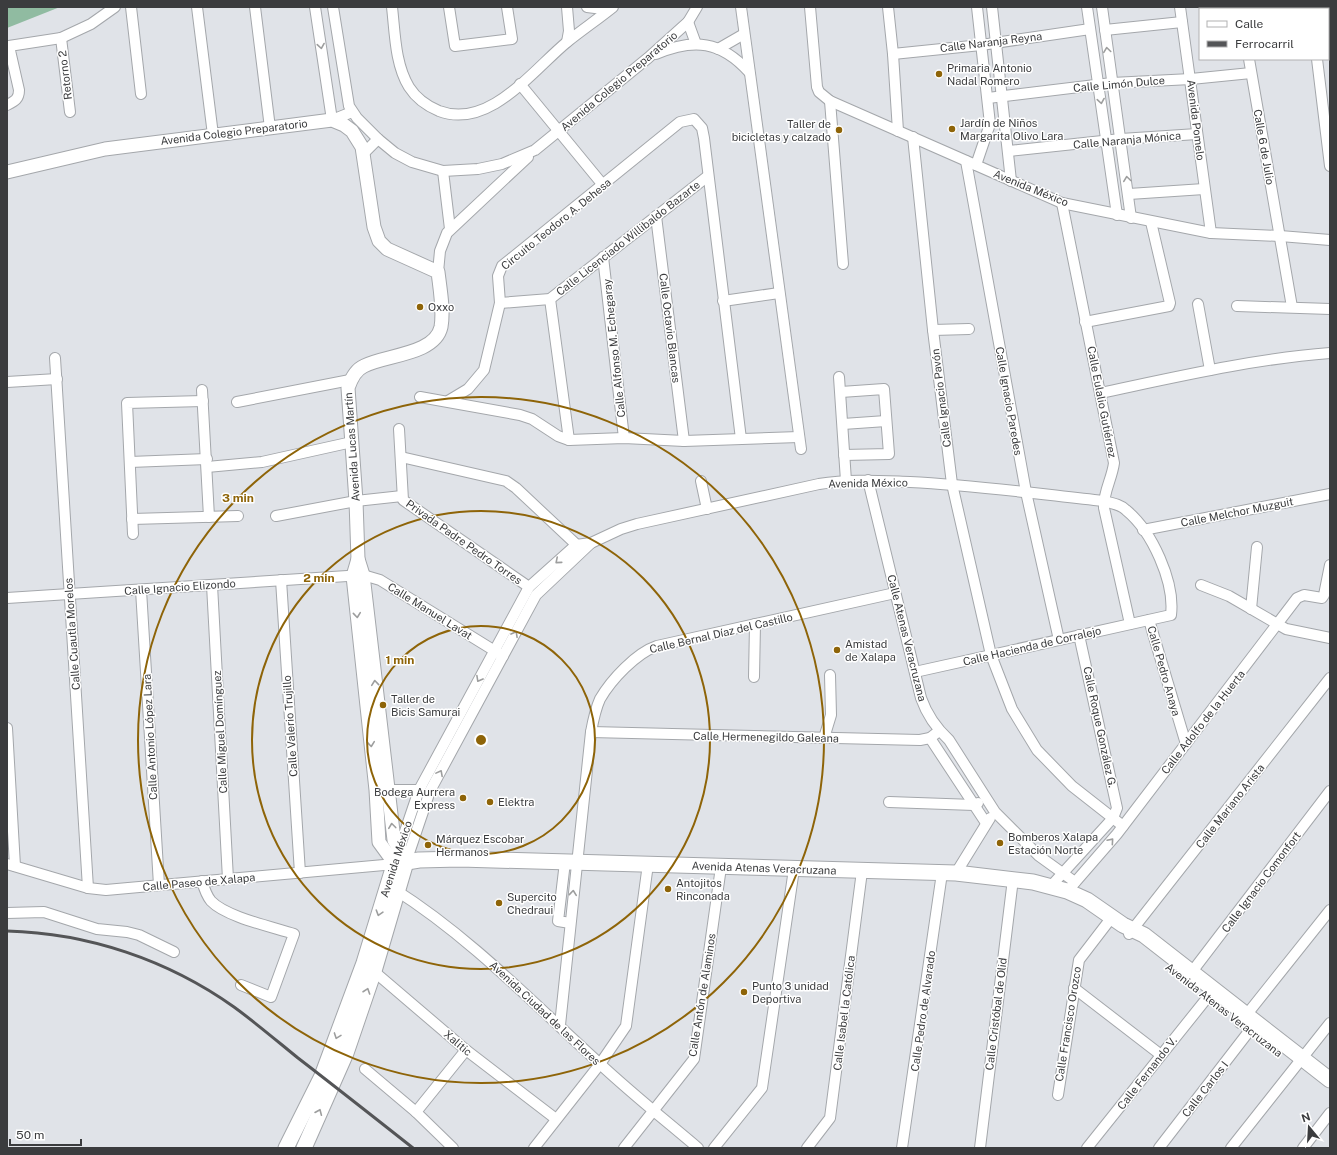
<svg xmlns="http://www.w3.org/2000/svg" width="1337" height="1155" font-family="'Public Sans',sans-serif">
<rect width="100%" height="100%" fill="#e0e3e8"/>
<polygon fill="#90bba1" points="7,7 60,7 7,28"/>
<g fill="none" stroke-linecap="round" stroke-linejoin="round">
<defs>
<g id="minor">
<polyline points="131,7 141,94"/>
<polyline points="197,7 213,135"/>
<polyline points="255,7 270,128"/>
<polyline points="315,7 332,120 352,112"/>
<polyline points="333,7 349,106 357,118 378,139 395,153 412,162 443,171 478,169 502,164 535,150 648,58 688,22 697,7"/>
<path d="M392,7C395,33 395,64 409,87C416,98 427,106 439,111C489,130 533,70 567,42C582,30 598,19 613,7"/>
<polyline points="449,7 455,46 512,39 507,7"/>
<polyline points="567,7 569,31 567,42"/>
<polyline points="587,7 603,9 612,7"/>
<polyline points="741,7 801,449"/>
<polyline points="810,7 817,87 819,92 830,101 1062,203 1211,233 1280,236 1330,240"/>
<polyline points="888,7 893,54 898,131"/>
<polyline points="992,7 1011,181"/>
<polyline points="1087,7 1117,215"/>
<polyline points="1102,7 1131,218"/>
<polyline points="1180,7 1211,233"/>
<polyline points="1241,7 1242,9"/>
<polyline points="1309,7 1310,9"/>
<polyline points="688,22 696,44"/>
<polyline points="1105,30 1182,22"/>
<polyline points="61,38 70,112"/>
<polyline points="718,49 744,34"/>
<path d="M656,54C694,38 721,41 749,72"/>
<polyline points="893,54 981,45 1090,29"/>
<polyline points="1249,59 1292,307"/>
<polyline points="1317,59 1330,166"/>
<polyline points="520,84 603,185"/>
<polyline points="988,98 1112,83 1191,79 1251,73"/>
<polyline points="830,101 843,264"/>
<path d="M7,105C15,101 19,99 19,90L9,46L61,38L91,24L115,7"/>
<polyline points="913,137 933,330 952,484 991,655 1012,709 1037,750 1072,786 1123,826"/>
<polyline points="1009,151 1121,139 1197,134"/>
<polyline points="363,154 378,139"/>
<polyline points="966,161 1026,492 1059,640"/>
<polyline points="976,165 990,124 977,7"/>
<polyline points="443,171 450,229"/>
<polyline points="1129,194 1204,189"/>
<path d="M1062,203L1114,463C1112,479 1103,492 1104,508L1130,624"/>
<polyline points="656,216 684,441"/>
<polyline points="603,257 624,438"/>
<polyline points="438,272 440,251 447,233 528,157"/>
<polyline points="550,299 569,440"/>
<polyline points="723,301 779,293"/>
<polyline points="500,303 550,299 708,176"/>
<polyline points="1198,304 1210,370"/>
<polyline points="1237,306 1330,309"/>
<polyline points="1085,322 1169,306 1170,303 1151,222"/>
<polyline points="933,330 969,329"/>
<polyline points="55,358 88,888"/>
<polyline points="839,377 846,481"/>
<polyline points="7,382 57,379"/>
<polyline points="202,390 209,517"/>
<polyline points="841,392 884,389 889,454 844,455"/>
<path d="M1100,393C1176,377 1252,359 1330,353"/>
<polyline points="420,397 520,415 532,419 558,436 569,440 624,438 684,441 799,437"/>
<polyline points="448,401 468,389 484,370 500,303 498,276 502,266 680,122 694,119 702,128 704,138 741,439"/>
<polyline points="237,402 350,380"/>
<polyline points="843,424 886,421"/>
<polyline points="399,429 403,500 529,587"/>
<polyline points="401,457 506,481 516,488 580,548"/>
<polyline points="130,462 207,459"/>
<polyline points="207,467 262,462 352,442"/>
<path d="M868,480L921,698C927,715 936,728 949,740L995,812L1039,856L1075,882"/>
<polyline points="701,481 707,509"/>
<polyline points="276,516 356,501 402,496"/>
<polyline points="132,519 238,516"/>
<polyline points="1143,530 1330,494"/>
<polyline points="133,534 127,403 203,401"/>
<polyline points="281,580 300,873"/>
<polyline points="212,585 228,879"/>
<polyline points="1201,585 1229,596 1286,629 1330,638"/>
<polyline points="141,590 159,885"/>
<polyline points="7,598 363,575 380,580 503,656"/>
<polyline points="1251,609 1257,547"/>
<polyline points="1149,620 1186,744"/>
<polyline points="754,677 755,624"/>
<polyline points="7,728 15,866"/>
<polyline points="591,732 920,740 930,738 939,731"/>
<polyline points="824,738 831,715 830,675"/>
<polyline points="930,738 986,823"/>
<polyline points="381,790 419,790"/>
<polyline points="889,802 974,805 978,803"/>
<path d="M399,849L419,790L529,587L576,545L591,543L621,529L637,524L819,484C850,479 880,481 910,482C975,485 1039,494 1103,501C1111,503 1120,504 1126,510C1152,531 1175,582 1171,615L915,672"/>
<polyline points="406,862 430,791 536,595 591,543"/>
<polyline points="565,862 558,921 570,923"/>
<polyline points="7,864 88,888 106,890 395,864"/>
<polyline points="956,873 990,818"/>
<path d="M202,881C204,888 206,895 211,901C226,917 273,927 294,934L271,997L241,985"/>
<polyline points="1051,886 1113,818 1117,808 1079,635"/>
<polyline points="1071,887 1117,834 1297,598 1304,595 1322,598 1324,595 1330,565"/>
<path d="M394,889C470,937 533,1003 599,1063C631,1093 665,1120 698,1148"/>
<polyline points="7,913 44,912 97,929 127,932 139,935 174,952"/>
<polyline points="1129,934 1330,678"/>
<polyline points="370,968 466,1050 556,1119"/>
<polyline points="1191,973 1330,791"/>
<polyline points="1074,988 1161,1055"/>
<polyline points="1240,1023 1330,910"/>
<path d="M560,1025L591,732C593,721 595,710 600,699C611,680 636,653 657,646L895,593"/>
<polyline points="365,1069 416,1112 453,1148"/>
<polyline points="1058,1095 1079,960 1112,917"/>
<polyline points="416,1112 466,1050"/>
<polyline points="534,1148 600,1064 626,1026 648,864"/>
<polyline points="624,1148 694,1059 721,867"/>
<polyline points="714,1148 762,1088 794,869"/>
<polyline points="807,1148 830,1118 862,871"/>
<polyline points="902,1148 942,873"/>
<polyline points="980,1148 1013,879"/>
<polyline points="1087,1148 1207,998"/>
<polyline points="1159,1148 1250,1030"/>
<polyline points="1231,1148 1330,1023"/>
<polyline points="1303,1148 1330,1113"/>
</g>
<g id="tertiary">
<path d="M7,172L105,149L332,120L344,125L352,131L362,147L374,227L379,241L387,249L438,272C440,289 444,310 441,327C435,355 384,355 364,366C355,370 351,379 348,388L356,501L358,559L363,575L394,840L404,858"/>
<polyline points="358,559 353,576 376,790 379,842 395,864"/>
</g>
<g id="secondary">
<polyline points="395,864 419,860 460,859 956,873 1033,882 1067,891 1087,900 1123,925 1144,935 1330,1080"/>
<polyline points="286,1148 322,1076 364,963 399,849"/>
<polyline points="304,1148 346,1053 374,971 406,862"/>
</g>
</defs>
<use href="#minor" stroke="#a4a7ab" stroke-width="12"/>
<use href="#tertiary" stroke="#a4a7ab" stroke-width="15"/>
<use href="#secondary" stroke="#a4a7ab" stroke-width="17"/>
<use href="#minor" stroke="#fff" stroke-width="10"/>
<use href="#tertiary" stroke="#fff" stroke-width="13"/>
<use href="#secondary" stroke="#fff" stroke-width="15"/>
<path stroke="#545557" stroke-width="3" d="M7,931C88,933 168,960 234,1007C256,1023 277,1041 298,1058C337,1088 375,1118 413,1148"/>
</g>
<defs><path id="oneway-chevron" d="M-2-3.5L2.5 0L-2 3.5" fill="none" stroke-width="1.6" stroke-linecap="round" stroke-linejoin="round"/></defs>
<g stroke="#9d9e9e">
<use href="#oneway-chevron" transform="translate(321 46) rotate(81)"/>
<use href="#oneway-chevron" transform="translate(1107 50) rotate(-98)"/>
<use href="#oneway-chevron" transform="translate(1101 101) rotate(81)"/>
<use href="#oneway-chevron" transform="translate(1127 179) rotate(-98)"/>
<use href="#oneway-chevron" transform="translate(558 561) rotate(139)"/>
<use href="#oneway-chevron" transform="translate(357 615) rotate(84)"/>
<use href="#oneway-chevron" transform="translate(515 634) rotate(-61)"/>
<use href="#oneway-chevron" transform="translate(479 679) rotate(119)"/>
<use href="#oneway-chevron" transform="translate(375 683) rotate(-96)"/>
<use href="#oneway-chevron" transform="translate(371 744) rotate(84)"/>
<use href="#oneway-chevron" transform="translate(440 773) rotate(-62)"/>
<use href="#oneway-chevron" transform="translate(392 826) rotate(-97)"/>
<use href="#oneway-chevron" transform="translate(1111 841) rotate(-49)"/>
<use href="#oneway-chevron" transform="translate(573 893) rotate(-84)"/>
<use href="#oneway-chevron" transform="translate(379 913) rotate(107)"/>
<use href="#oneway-chevron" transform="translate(367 991) rotate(-71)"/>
<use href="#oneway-chevron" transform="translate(337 1036) rotate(110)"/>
<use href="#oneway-chevron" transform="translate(319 1112) rotate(-67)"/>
</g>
<g fill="none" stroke="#8e6408" stroke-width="2">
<circle cx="481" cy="740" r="114"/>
<circle cx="481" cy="740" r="229"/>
<circle cx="481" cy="740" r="343"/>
</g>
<g fill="#8e6408" stroke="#fff" stroke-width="1.5">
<circle cx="939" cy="74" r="4"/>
<circle cx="952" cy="129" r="4"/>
<circle cx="839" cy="130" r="4"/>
<circle cx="420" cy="307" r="4"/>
<circle cx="837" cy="650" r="4"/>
<circle cx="383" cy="705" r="4"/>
<circle cx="463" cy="798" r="4"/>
<circle cx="490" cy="802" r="4"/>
<circle cx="1000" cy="843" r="4"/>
<circle cx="428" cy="845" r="4"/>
<circle cx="668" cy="889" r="4"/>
<circle cx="499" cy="903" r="4"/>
<circle cx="744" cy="992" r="4"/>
</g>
<g text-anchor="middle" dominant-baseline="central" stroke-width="3" stroke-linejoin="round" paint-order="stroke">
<g font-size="11" fill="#3b3c3e" stroke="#fff">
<text transform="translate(991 42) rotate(-7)">Calle Naranja Reyna</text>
<text transform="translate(65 75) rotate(-97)">Retorno 2</text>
<text transform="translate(619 81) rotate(-40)">Avenida Colegio Preparatorio</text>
<text transform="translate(1119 84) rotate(-5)">Calle Limón Dulce</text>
<text transform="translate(1196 120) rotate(83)">Avenida Pomelo</text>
<text transform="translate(234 132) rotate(-7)">Avenida Colegio Preparatorio</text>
<text transform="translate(1127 140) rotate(-5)">Calle Naranja Mónica</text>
<text transform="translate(1264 147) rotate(80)">Calle 6 de Julio</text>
<text transform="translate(1031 188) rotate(22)">Avenida México</text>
<text transform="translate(556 224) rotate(-39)">Circuito Teodoro A. Dehesa</text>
<text transform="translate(628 238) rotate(-38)">Calle Licenciado Willibaldo Bazarte</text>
<text transform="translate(670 328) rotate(83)">Calle Octavio Blancas</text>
<text transform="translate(614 348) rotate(-96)">Calle Alfonso M. Echegaray</text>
<text transform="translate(941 398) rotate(-97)">Calle Ignacio Pavón</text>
<text transform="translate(1009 401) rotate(80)">Calle Ignacio Paredes</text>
<text transform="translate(1102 402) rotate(79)">Calle Eulalio Gutiérrez</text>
<text transform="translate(352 447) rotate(-94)">Avenida Lucas Martín</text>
<text transform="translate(868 483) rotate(-1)">Avenida México</text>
<text transform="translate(1237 512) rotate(-11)">Calle Melchor Muzguit</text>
<text transform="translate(464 542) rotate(35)">Privada Padre Pedro Torres</text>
<text transform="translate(180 587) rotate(-4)">Calle Ignacio Elizondo</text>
<text transform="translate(430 611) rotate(32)">Calle Manuel Lavat</text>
<text transform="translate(721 633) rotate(-13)">Calle Bernal Díaz del Castillo</text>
<text transform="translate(72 634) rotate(-94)">Calle Cuautla Morelos</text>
<text transform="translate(907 638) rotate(76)">Calle Atenas Veracruzana</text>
<text transform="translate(1032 646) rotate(-13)">Calle Hacienda de Corralejo</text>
<text transform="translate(1164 671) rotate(74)">Calle Pedro Anaya</text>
<text transform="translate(1203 722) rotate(-52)">Calle Adolfo de la Huerta</text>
<text transform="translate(290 726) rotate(-94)">Calle Valerio Trujillo</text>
<text transform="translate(1100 727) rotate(78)">Calle Roque González G.</text>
<text transform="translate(220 732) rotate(-93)">Calle Miguel Domínguez</text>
<text transform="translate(150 737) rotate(-93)">Calle Antonio López Lara</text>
<text transform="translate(766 737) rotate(1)">Calle Hermenegildo Galeana</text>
<text transform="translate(1230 806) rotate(-52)">Calle Mariano Arista</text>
<text transform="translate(396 859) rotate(-72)">Avenida México</text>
<text transform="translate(764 868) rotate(2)">Avenida Atenas Veracruzana</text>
<text transform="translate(199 882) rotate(-5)">Calle Paseo de Xalapa</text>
<text transform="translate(1261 882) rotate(-53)">Calle Ignacio Comonfort</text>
<text transform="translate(702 995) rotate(-81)">Calle Antón de Alaminos</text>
<text transform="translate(1224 1010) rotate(38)">Avenida Atenas Veracruzana</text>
<text transform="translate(923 1011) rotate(-82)">Calle Pedro de Alvarado</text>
<text transform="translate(545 1013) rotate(43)">Avenida Ciudad de las Flores</text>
<text transform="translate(844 1013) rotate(-83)">Calle Isabel la Católica</text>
<text transform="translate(996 1014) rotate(-83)">Calle Cristóbal de Olid</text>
<text transform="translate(1068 1024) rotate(-81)">Calle Francisco Orozco</text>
<text transform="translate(458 1043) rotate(40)">Xalitic</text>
<text transform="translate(1147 1073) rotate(-52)">Calle Fernando V.</text>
<text transform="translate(1205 1089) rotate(-52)">Calle Carlos I</text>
</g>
<g font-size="11" fill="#3b3c3e" stroke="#fff" text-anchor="start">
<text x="947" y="68">Primaria Antonio<tspan x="947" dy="13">Nadal Romero</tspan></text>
<text x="960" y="123">Jardín de Niños<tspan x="960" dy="13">Margarita Olivo Lara</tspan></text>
<text x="831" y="124" text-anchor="end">Taller de<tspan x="831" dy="13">bicicletas y calzado</tspan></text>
<text x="428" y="307">Oxxo</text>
<text x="845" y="644">Amistad<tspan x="845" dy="13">de Xalapa</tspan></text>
<text x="391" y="699">Taller de<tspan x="391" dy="13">Bicis Samurai</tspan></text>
<text x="455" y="792" text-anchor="end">Bodega Aurrera<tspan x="455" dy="13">Express</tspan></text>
<text x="498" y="802">Elektra</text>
<text x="1008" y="837">Bomberos Xalapa<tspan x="1008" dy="13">Estación Norte</tspan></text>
<text x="436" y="839">Márquez Escobar<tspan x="436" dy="13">Hermanos</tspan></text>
<text x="676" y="883">Antojitos<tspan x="676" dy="13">Rinconada</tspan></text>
<text x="507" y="897">Supercito<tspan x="507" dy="13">Chedraui</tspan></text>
<text x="752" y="986">Punto 3 unidad<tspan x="752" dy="13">Deportiva</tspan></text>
</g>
</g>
<circle cx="481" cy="740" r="6" fill="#8e6408" stroke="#fff" stroke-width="2"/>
<g font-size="12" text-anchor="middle" font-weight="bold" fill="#8e6408" stroke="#fff" stroke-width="3" stroke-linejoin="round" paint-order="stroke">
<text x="238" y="502">3 min</text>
<text x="319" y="582">2 min</text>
<text x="400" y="664">1 min</text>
</g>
<rect width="1337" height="1155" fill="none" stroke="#3b3c3e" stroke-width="16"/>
<rect x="1199" y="8" width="130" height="52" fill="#ffffff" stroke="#b1b1b2"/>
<rect x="1207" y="21" width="20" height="6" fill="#ffffff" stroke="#b1b1b2"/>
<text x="1235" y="28" font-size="12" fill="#3b3c3e">Calle</text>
<rect x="1207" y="41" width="20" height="6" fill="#545557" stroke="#b1b1b2"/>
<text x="1235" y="48" font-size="12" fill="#3b3c3e">Ferrocarril</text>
<g transform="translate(1309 1127) rotate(342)" stroke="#ffffff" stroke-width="3" paint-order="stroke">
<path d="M0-3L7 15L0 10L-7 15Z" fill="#3b3c3e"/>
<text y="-6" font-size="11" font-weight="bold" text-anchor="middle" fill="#3b3c3e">N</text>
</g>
<path d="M10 1139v6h71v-6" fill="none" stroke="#3b3c3e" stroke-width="2"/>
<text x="16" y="1139" font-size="12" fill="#3b3c3e" stroke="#ffffff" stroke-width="3" paint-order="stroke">50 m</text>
</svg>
